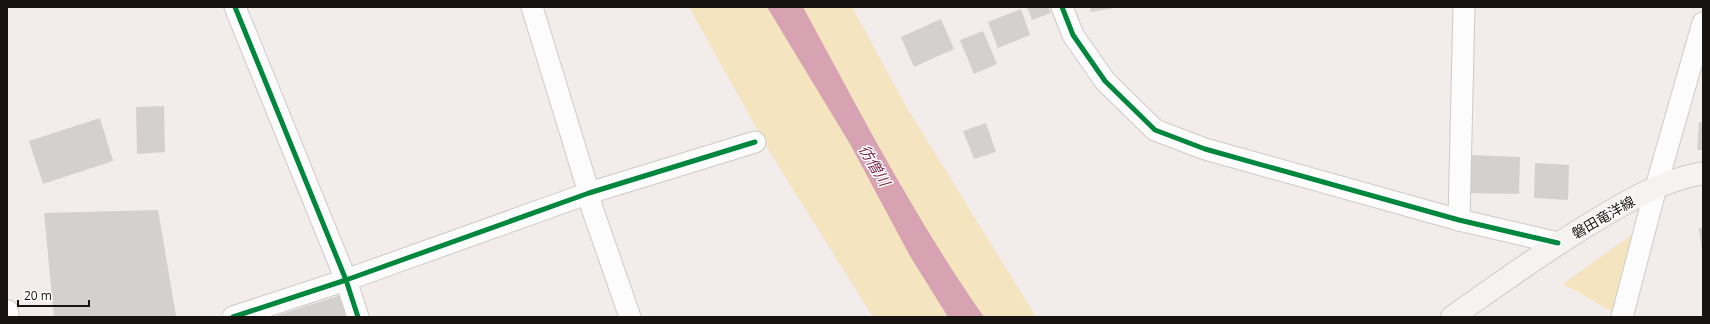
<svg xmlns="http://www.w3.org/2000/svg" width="1710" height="324" font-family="'Open Sans','Noto Sans JP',sans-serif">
<rect width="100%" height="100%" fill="#f2ecea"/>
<g fill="#f5e4c0">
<polygon points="689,7 852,7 907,108 1036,317 873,317 768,149"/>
<polygon points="1637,231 1622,317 1563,284"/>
</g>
<path fill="#d7a2b1" d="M767,7H803C860,112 915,219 984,317H948L910,256L850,144Z"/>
<g fill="#d4d0ce">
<polygon points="1027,7 1048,7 1051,13 1032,20"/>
<polygon points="1090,7 1114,7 1114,8 1091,12"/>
<polygon points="1021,9 1030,35 998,48 988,22"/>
<polygon points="941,19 954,49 914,67 901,37"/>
<polygon points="983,31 997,64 974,74 960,40"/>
<polygon points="164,106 165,152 137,154 136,107"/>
<polygon points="100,118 113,161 43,184 29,141"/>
<polygon points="1699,122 1703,123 1703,150 1697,150"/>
<polygon points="986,123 996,152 974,159 963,131"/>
<polygon points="1468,155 1520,157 1519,194 1467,193"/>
<polygon points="1535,163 1569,165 1568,200 1534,198"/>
<polygon points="158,210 176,316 54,317 44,213"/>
<polygon points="1699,228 1703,228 1703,250 1702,250"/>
<polygon points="341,295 348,317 272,317"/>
</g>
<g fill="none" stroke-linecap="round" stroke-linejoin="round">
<defs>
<g id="minor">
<polyline points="235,7 346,280 358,317"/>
<polyline points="532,7 589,193 592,208 630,317"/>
<polyline points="1062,7 1073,35 1105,81 1155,130 1205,149 1459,220 1558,243"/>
<polyline points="1459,220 1464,7"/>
<polyline points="233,317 346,280 589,193 755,142"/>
<polyline points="1622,317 1656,187 1703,23"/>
</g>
<polyline id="tertiary" points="7,311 8,317"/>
<path id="secondary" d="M1452,317C1498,285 1544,251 1593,222C1629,200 1661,181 1703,173"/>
</defs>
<use href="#minor" stroke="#cecac8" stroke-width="23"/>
<use href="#tertiary" stroke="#cecac8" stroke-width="24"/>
<use href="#secondary" stroke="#cecac8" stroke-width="24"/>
<use href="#minor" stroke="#fdfcfc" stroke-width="21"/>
<use href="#tertiary" stroke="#fdfcfc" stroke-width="22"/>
<use href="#secondary" stroke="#f7f2f2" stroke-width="22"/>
<defs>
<g id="cycleway">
<polyline points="235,7 346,280 358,317"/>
<polyline points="1062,7 1073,35 1105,81 1155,130 1205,149 1459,220 1558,243"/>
<polyline points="233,317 346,280 589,193 755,142"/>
</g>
</defs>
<use href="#cycleway" stroke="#fff" stroke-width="8"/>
<use href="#cycleway" stroke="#00873e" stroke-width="5"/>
</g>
<g text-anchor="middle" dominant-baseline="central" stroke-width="3" stroke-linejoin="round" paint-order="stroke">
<g font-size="14" fill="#161311" stroke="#fff">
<text transform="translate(1603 217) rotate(-30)">磐田竜洋線</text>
</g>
<g font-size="15" font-style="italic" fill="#7d2749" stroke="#fff">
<text transform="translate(875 165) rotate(59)">彷僧川</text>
</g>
</g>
<rect width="1710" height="324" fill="none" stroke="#161311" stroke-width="16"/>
<path d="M18 300v6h71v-6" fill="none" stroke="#161311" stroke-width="2"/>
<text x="24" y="300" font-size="12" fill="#161311" stroke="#ffffff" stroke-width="3" paint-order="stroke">20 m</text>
</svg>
